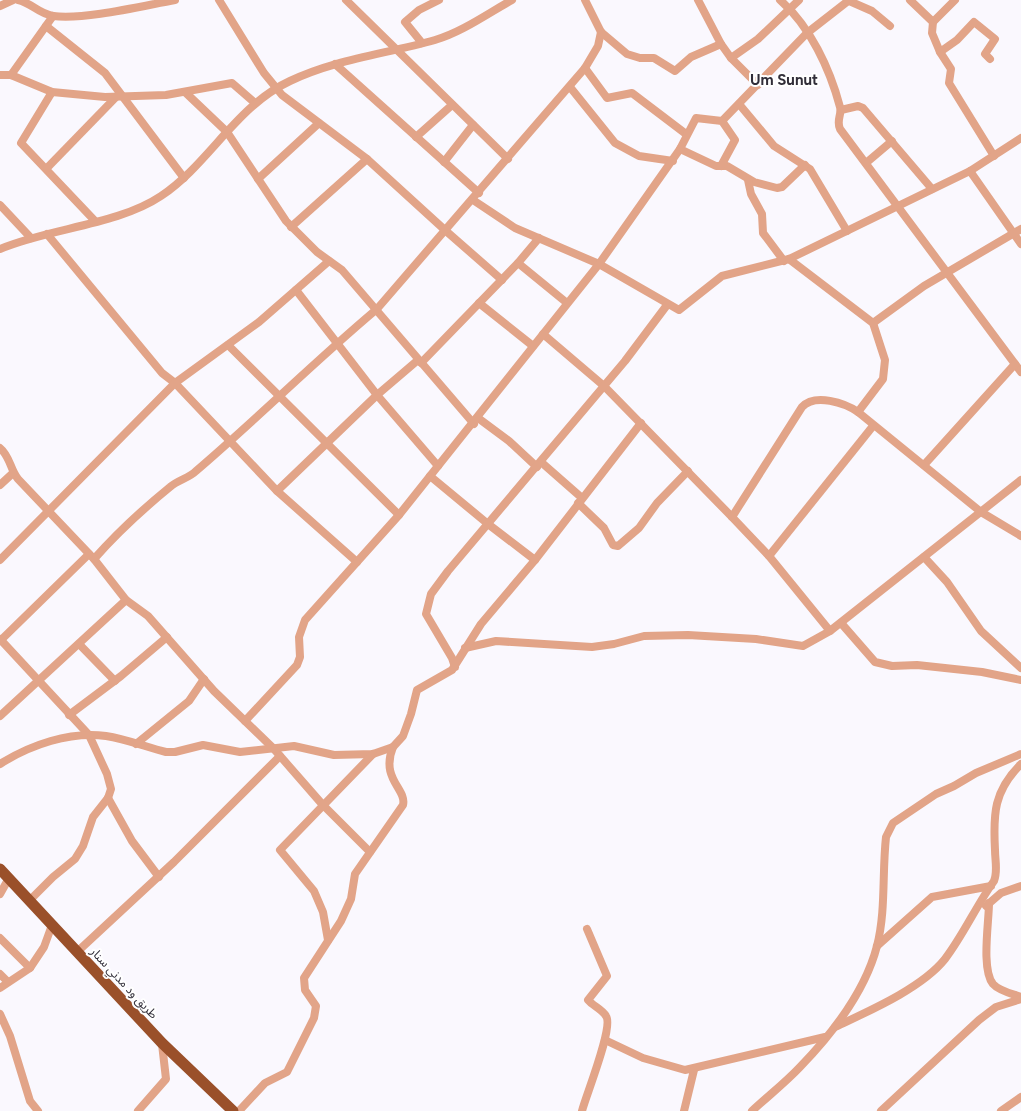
<svg xmlns="http://www.w3.org/2000/svg" width="1021" height="1111" font-family="Figtree,'Noto Sans Arabic',sans-serif">
<rect width="100%" height="100%" fill="#faf8fe"/>
<g fill="none" stroke-linecap="round" stroke-linejoin="round">
<g stroke="#e2a488" stroke-width="8">
<path d="M18,0C30,2 39,14 53,16C85,20 142,6 175,0"/>
<polyline points="219,0 264,73 282,95 367,159 446,231 502,280"/>
<polyline points="346,0 508,159"/>
<polyline points="585,0 601,32 627,54 640,58 654,58 675,71 691,57 721,44 698,0"/>
<path d="M780,0C810,26 830,69 840,107C842,115 836,120 840,129L1021,372"/>
<polyline points="847,0 872,11 890,26"/>
<polyline points="910,0 933,22 932,33 940,52 951,69 949,83 994,156"/>
<polyline points="0,6 13,0"/>
<polyline points="933,22 955,0"/>
<polyline points="46,26 105,73 184,178"/>
<polyline points="422,43 405,22 419,10 439,0"/>
<polyline points="721,44 731,58 758,85"/>
<polyline points="940,52 957,40 974,22 995,39 985,54 990,59"/>
<polyline points="731,58 758,39 799,0"/>
<polyline points="335,64 479,193"/>
<polyline points="585,68 607,98 632,93 686,134"/>
<polyline points="0,75 11,75 52,92 105,97 166,95 232,83 255,103"/>
<polyline points="11,75 53,16"/>
<polyline points="570,87 615,143 639,156 673,161"/>
<polyline points="52,92 21,143 95,221"/>
<polyline points="186,93 227,132 286,221 317,252 342,270 474,424"/>
<polyline points="739,104 774,146 810,169 847,231"/>
<polyline points="841,110 858,106 863,108 932,189"/>
<polyline points="722,121 807,33 848,1"/>
<polyline points="416,137 452,105"/>
<polyline points="680,149 716,166 727,166 754,182 777,188 782,187 805,165"/>
<polyline points="444,162 473,125"/>
<polyline points="866,163 892,141"/>
<polyline points="47,168 117,96"/>
<polyline points="970,171 1021,244"/>
<polyline points="258,179 319,123"/>
<polyline points="748,180 751,194 762,214 763,233 784,261"/>
<polyline points="473,200 515,228 599,264 679,310 722,276 789,259 970,171 1021,138"/>
<polyline points="0,205 31,238"/>
<polyline points="291,227 367,159"/>
<polyline points="47,234 162,373 175,383 277,491 357,562"/>
<path d="M0,249C49,228 118,225 161,196C209,164 236,106 290,81C336,59 386,54 435,40C462,32 487,14 512,0"/>
<polyline points="789,259 873,323 885,360 883,379 858,412"/>
<polyline points="518,263 567,303"/>
<polyline points="296,290 377,395 438,466"/>
<polyline points="479,303 533,346"/>
<polyline points="873,323 924,286 1021,229"/>
<polyline points="543,334 604,386 732,517 769,556 830,631"/>
<polyline points="228,345 399,515"/>
<polyline points="421,363 518,263 539,238"/>
<polyline points="478,418 509,441 537,467"/>
<path d="M0,448C10,456 10,469 18,479L94,559L126,600L148,616L214,691L274,749L322,804L370,852"/>
<polyline points="541,462 582,498"/>
<polyline points="924,465 1015,364"/>
<polyline points="430,476 488,524 535,560"/>
<polyline points="0,485 13,473"/>
<polyline points="277,491 377,395 418,360"/>
<polyline points="578,503 604,528 613,545 618,546 639,528 657,503 688,471"/>
<path d="M732,517L802,407C815,393 845,403 858,412L981,512L1021,536"/>
<polyline points="769,556 873,426"/>
<polyline points="924,557 947,582 981,631 1021,668"/>
<path d="M94,559C117,533 143,509 170,487C178,480 189,478 196,471C258,418 315,361 377,309L585,68L598,46L601,32"/>
<polyline points="0,560 175,383 259,322 329,261"/>
<polyline points="841,623 875,662 892,666 917,665 982,672 1021,680"/>
<polyline points="0,639 89,735 107,774 111,789 108,798 93,817 83,846 75,859 53,877 29,901"/>
<polyline points="0,641 89,554"/>
<polyline points="79,644 115,681"/>
<polyline points="465,648 496,641 592,647 614,644 644,636 688,635 756,639 803,646 830,631 1021,480"/>
<polyline points="455,667 452,658 426,614 431,594 448,571 625,361 667,305"/>
<polyline points="69,715 121,676 167,637"/>
<polyline points="0,716 126,600"/>
<polyline points="245,721 297,665 300,657 299,637 305,620 399,515 599,264 680,149 696,118 722,121 735,140 721,166"/>
<polyline points="136,744 189,701 204,679"/>
<path d="M0,764C30,745 70,731 106,736C126,739 146,747 166,752H175L203,745L240,752L294,746L334,755L373,754L393,747L403,736L411,714L417,690L452,670L481,624L535,560L641,423"/>
<polyline points="108,798 132,841 159,877"/>
<polyline points="0,894 9,878"/>
<path d="M989,903C989,922 981,969 993,984C999,991 1013,994 1021,997"/>
<polyline points="986,906 1001,893 1021,886"/>
<polyline points="0,938 30,968"/>
<polyline points="328,940 323,912 314,891 280,850 373,754"/>
<polyline points="877,946 932,897 991,886"/>
<polyline points="77,952 174,862 280,756"/>
<polyline points="0,974 8,982"/>
<polyline points="0,988 30,968 44,947 52,925"/>
<polyline points="0,1014 10,1036 30,1101 38,1111"/>
<path d="M835,1027C869,1011 922,988 945,959C964,934 976,906 994,881C998,871 995,861 995,850C993,813 994,791 1021,764"/>
<polyline points="605,1040 643,1058 685,1070 825,1037"/>
<polyline points="138,1111 166,1079 162,1044"/>
<path d="M239,1111L265,1083L287,1072L314,1018L316,1006L305,990L304,978L341,921L351,899L355,874L403,805C407,789 380,779 393,747"/>
<path d="M582,1111C586,1095 614,1027 606,1016C602,1009 593,1006 588,1000L607,976L587,929"/>
<polyline points="684,1111 694,1070"/>
<path d="M752,1111C768,1096 785,1083 800,1067C832,1034 865,992 877,946C886,911 882,873 886,837L893,823L936,794L954,786L976,773L1021,754"/>
<polyline points="881,1111 979,1020 996,1007 1021,999"/>
<polyline points="1001,1111 1021,1097"/>
</g>
<polyline stroke="#9a502a" stroke-width="11" points="0,869 162,1043 233,1111"/>
</g>
<g text-anchor="middle" dominant-baseline="central" stroke-width="4" stroke-linejoin="round" paint-order="stroke">
<g font-size="12" fill="#312e39" stroke="#fff">
<text transform="translate(124 983) rotate(47)">طريق ود مدني سنار</text>
</g>
<g font-size="15" font-weight="bold" fill="#312e39" stroke="#fff">
<text x="784" y="80">Um Sunut</text>
</g>
</g>
</svg>
